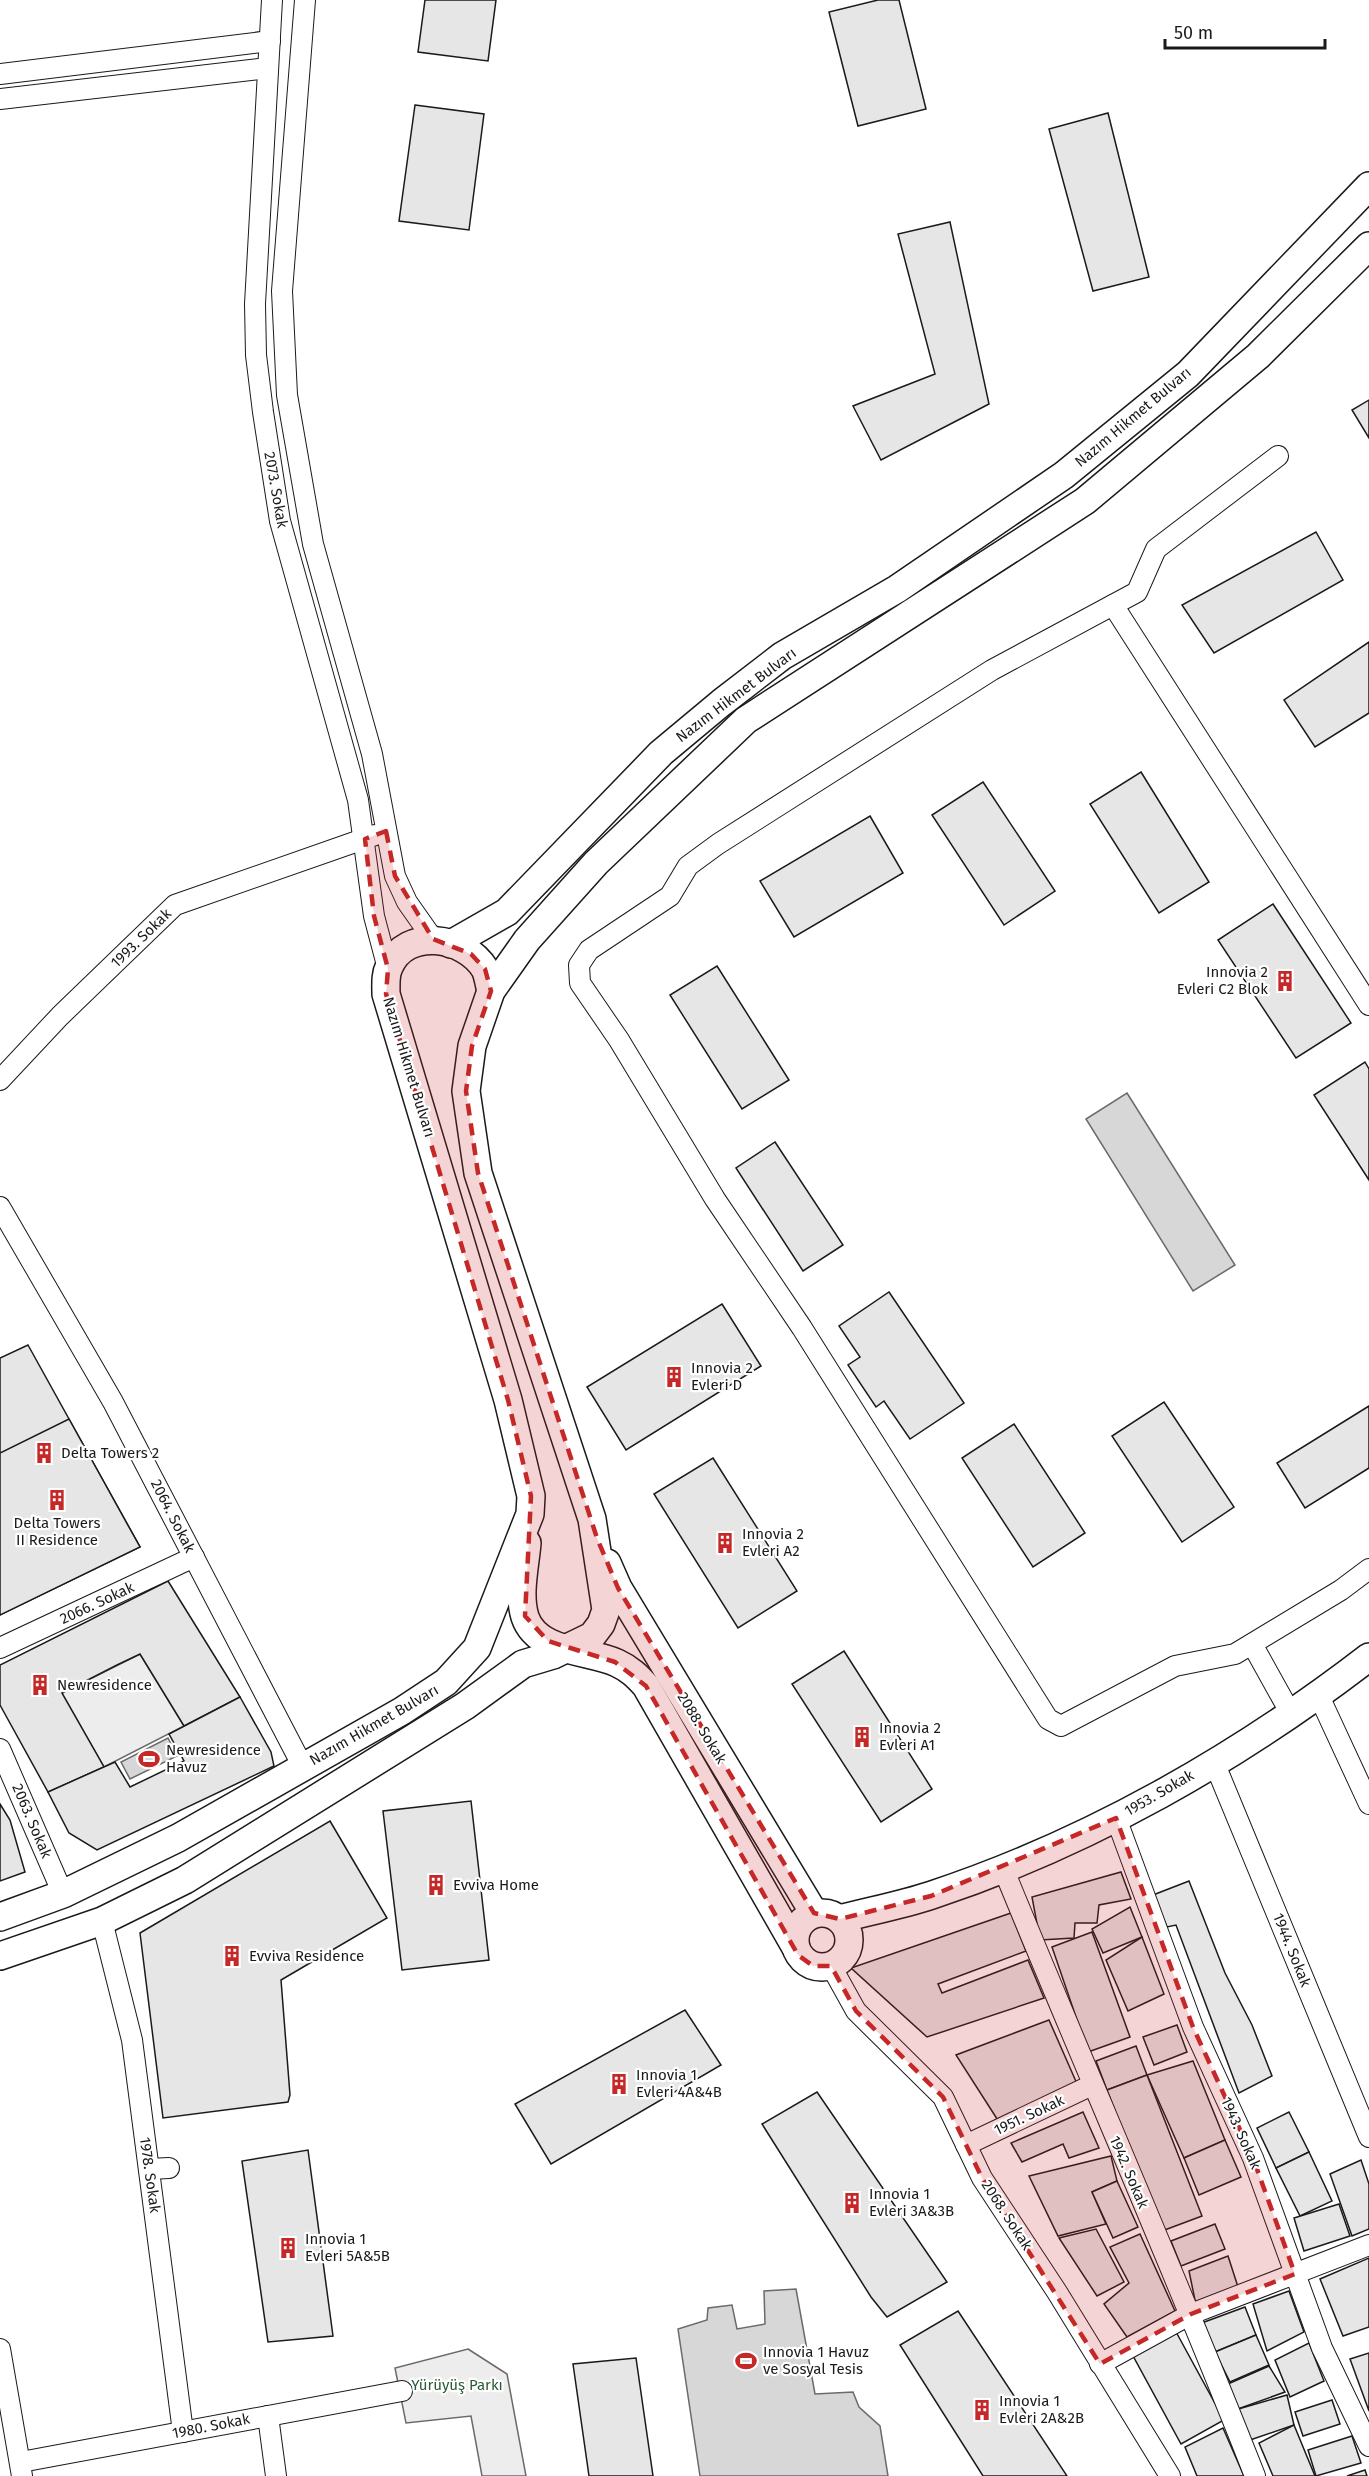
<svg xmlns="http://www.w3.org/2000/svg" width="1369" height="2476" font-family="'Fira Sans',sans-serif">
<rect width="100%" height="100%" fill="#fff"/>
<g fill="#ededed" stroke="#6a6a6a" stroke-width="1.5">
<polygon points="140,1654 184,1726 104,1767 62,1693"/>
<polygon points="468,2349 507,2374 526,2476 482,2476 471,2416 406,2423 395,2368"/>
</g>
<g fill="#d7d7d7" stroke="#6a6a6a" stroke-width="1.5">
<polygon points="1127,1093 1235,1265 1193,1291 1086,1119"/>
<polygon points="168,1738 177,1756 130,1779 121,1762"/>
<polygon points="796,2289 815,2394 853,2392 859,2407 880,2426 888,2476 700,2476 678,2329 707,2320 708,2308 732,2305 737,2329 765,2324 764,2291"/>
</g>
<g fill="#e6e6e6" stroke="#1a1a1a" stroke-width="1.5">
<polygon points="425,0 496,0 488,61 418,52"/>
<polygon points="878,0 899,0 926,109 858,126 829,12"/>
<polygon points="415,105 484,114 469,230 399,221"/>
<polygon points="1108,113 1149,277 1093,291 1049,129"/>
<polygon points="950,222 989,404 881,460 853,406 935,374 898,234"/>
<polygon points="1369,400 1369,438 1352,410"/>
<polygon points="1316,532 1343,580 1214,653 1182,605"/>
<polygon points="1369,642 1369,713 1315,747 1284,700"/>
<polygon points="1141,772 1209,882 1159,913 1090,804"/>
<polygon points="983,782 1055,891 1004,925 932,815"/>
<polygon points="870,816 903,873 794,937 760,881"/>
<polygon points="1273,904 1351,1023 1296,1058 1218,940"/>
<polygon points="717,966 789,1080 742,1109 670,995"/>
<polygon points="1365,1062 1369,1069 1369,1180 1314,1095"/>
<polygon points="775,1142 843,1245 803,1271 736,1168"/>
<polygon points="889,1292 964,1403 910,1439 884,1401 876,1407 848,1365 860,1357 839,1326"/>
<polygon points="722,1304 761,1366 626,1450 587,1387"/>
<polygon points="28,1345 140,1547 0,1615 0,1358"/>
<polygon points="1164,1402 1234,1507 1182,1542 1112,1436"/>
<polygon points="1369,1406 1369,1468 1305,1508 1277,1463"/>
<polygon points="69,1419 140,1547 0,1615 0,1453"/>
<polygon points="1014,1424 1085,1533 1033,1567 962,1458"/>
<polygon points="713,1458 797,1591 738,1628 654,1494"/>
<polygon points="168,1581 240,1697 184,1726 140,1654 117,1665 62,1693 104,1767 48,1792 0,1705 0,1665"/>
<polygon points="844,1651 932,1789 881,1822 792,1684"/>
<polygon points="240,1697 271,1752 274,1766 97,1850 69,1833 48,1792 115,1762 130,1787 184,1761 169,1734"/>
<polygon points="471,1801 489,1960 402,1970 383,1811"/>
<polygon points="0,1804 10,1820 25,1872 0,1881"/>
<polygon points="330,1821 387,1918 281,1980 290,2095 288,2102 163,2118 140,1933"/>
<polygon points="1121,1872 1131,1899 1099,1905 1097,1923 1075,1923 1074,1938 1040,1940 1032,1897"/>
<polygon points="1189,1881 1225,1973 1252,2025 1272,2076 1239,2093 1176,1925 1167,1927 1153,1895"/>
<polygon points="1130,1907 1142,1937 1103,1953 1092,1929"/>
<polygon points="1011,1913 1026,1951 938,1984 942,1993 1028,1960 1044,1998 927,2037 851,1968"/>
<polygon points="1092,1932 1130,2037 1088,2052 1052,1947"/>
<polygon points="1142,1937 1164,1994 1128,2011 1106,1960"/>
<polygon points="685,2010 721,2065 551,2164 515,2104"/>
<polygon points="1049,2020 1078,2086 999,2122 956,2055"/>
<polygon points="1177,2025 1187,2052 1154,2065 1143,2037"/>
<polygon points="1136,2046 1147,2075 1107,2090 1096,2061"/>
<polygon points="1193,2061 1225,2140 1184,2158 1147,2075"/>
<polygon points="1147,2075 1202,2216 1162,2231 1107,2090"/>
<polygon points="817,2092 947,2282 887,2317 871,2297 762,2124"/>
<polygon points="1083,2112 1099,2148 1069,2158 1063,2144 1022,2162 1011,2143"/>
<polygon points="1289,2112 1309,2152 1276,2168 1257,2128"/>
<polygon points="1225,2140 1241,2177 1199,2195 1184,2158"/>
<polygon points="308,2150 333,2336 268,2342 242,2161"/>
<polygon points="1309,2152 1332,2201 1300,2216 1276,2168"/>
<polygon points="1111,2156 1117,2181 1092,2192 1106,2224 1058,2236 1029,2176"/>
<polygon points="1361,2160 1369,2184 1369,2229 1352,2236 1330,2174"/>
<polygon points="1117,2181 1138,2227 1113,2238 1092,2192"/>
<polygon points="1339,2204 1350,2236 1304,2251 1294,2218"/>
<polygon points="1215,2224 1225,2249 1181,2266 1171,2241"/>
<polygon points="1096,2229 1124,2282 1097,2296 1059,2238"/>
<polygon points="1140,2234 1175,2311 1127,2337 1104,2304 1129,2283 1110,2247"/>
<polygon points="1228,2256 1239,2290 1196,2305 1189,2271"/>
<polygon points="1369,2258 1369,2327 1343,2336 1320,2279"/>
<polygon points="1289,2291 1304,2332 1267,2351 1253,2304"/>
<polygon points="1245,2307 1256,2335 1215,2352 1199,2324"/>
<polygon points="958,2311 1067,2476 983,2476 900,2345"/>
<polygon points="1175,2330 1224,2420 1181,2444 1132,2354"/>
<polygon points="1256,2335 1269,2365 1230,2382 1215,2352"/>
<polygon points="1309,2343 1324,2381 1290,2397 1275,2360"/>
<polygon points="1369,2353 1369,2411 1350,2359"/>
<polygon points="636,2358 653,2476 589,2476 573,2364"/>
<polygon points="1269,2366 1285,2392 1235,2410 1221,2387"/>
<polygon points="1287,2395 1294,2425 1250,2440 1235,2410"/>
<polygon points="1332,2400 1340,2424 1303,2436 1295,2412"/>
<polygon points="1294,2425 1315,2476 1273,2476 1259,2443"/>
<polygon points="1223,2428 1244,2476 1197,2476 1185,2447"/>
<polygon points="1352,2436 1361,2463 1316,2476 1308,2450"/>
<polygon points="1365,2470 1367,2476 1347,2476"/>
</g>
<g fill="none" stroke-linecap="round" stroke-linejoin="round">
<defs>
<g id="street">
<polyline points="272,0 255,304 256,355 263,412 280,521 358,800 374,916 388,969"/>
<polyline points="305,0 282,291 287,395 313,544 372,754 395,876 407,902 433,939"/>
<polyline points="0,74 270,41"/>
<polyline points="0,99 268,68"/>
<polyline points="1278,456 1156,549 1137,592 992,670 718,844 688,866 670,896 589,950 579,965 580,983 619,1040 715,1199 802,1328 1048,1719 1061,1726 1175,1666 1235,1654 1341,1590 1369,1569"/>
<polyline points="1113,605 1369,1005"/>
<polyline points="0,1080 60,1016 175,905 375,835"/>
<polyline points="0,1207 113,1402 303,1767"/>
<polyline points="1252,1644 1291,1714"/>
<polyline points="0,1648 194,1557"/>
<polyline points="1319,1696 1369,1804"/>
<polyline points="0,1749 63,1894"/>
<polyline points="1214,1762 1369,2137"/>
<polyline points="1116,1818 1193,2027 1253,2158 1322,2348 1369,2446"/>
<path d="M1003,1868C1086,2071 1175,2272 1255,2476"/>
<polyline points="102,1921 132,2040 183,2432"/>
<polyline points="831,1966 856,2011 943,2097 982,2178 1057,2292 1170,2476"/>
<polyline points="966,2145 1092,2085"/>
<polyline points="149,2169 169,2168"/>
<polyline points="0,2349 22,2476"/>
<polyline points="1100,2364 1191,2314 1369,2245"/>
<polyline points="268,2416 276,2476"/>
<polyline points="21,2462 402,2391"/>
</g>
<g id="secondary">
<polyline points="451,944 507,912 661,753 721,703 782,656 897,589 1064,475 1188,374 1369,186"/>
<path d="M527,1543C525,1566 518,1595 525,1617C537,1653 589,1650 617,1663C630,1669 637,1676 646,1686L795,1946"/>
<polyline points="607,1563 618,1588 814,1913"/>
<circle cx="822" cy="1940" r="27"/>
<path d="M0,1917L63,1894L178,1838L402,1711L446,1682L477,1648L530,1514L531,1496L508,1400L386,994C386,985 385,975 389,967C406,927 465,936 485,969C488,975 489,984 491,991"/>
<path d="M840,1919C870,1911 902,1905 932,1895C1089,1843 1238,1758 1369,1657"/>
<polyline points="0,1956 102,1921 185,1880 465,1706 523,1664 553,1655 592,1636 601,1624 606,1610 592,1519 478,1173 466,1091 472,1046 491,991 527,940 596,863 746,720 1085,501 1258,356 1369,246"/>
</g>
</defs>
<use href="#street" stroke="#1a1a1a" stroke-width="22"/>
<use href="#secondary" stroke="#1a1a1a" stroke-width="30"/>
<use href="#street" stroke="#fff" stroke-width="20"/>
<use href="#secondary" stroke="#fff" stroke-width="27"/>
</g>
<path fill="#c62828" fill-opacity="0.2" stroke="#c62828" stroke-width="4.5" stroke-dasharray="12 8" stroke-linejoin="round" d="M386,831L395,876L433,939L471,954L485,969L491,991L472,1046L466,1091L478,1173L597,1538L618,1588L814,1913L840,1919L931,1896L1116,1818L1193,2027L1253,2158L1295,2274L1191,2314L1100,2364L982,2178L943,2097L856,2011L831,1966H813L798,1955L646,1686L615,1662L548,1641L525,1616L531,1496L508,1400L386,994L388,969L374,916L365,839Z"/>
<defs>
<symbol id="building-bare" viewBox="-9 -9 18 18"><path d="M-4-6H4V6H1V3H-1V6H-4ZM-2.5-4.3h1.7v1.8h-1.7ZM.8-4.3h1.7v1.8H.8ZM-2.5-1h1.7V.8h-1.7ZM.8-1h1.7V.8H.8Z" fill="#c62828" stroke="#fff" stroke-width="2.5" paint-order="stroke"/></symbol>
<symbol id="stadium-bare" viewBox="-9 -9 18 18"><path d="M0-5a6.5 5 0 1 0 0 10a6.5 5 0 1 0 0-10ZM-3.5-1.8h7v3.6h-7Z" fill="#c62828" stroke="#fff" stroke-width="2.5" paint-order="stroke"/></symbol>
</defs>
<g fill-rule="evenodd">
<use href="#building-bare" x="1270" y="966" width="30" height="30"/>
<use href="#building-bare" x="659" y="1362" width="30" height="30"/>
<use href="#building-bare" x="29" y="1438" width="30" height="30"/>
<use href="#building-bare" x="42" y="1485" width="30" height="30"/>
<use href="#building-bare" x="710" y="1528" width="30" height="30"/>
<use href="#building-bare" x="25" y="1670" width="30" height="30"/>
<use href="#building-bare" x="847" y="1722" width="30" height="30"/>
<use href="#stadium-bare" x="134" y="1744" width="30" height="30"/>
<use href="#building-bare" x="421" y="1870" width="30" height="30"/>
<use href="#building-bare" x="217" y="1941" width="30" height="30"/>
<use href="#building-bare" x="604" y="2069" width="30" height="30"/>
<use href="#building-bare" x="837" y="2188" width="30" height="30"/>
<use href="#building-bare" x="273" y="2233" width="30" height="30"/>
<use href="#stadium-bare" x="731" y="2346" width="30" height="30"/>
<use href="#building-bare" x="967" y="2395" width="30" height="30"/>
</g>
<g text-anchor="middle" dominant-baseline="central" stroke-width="4.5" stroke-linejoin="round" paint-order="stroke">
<g font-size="15" fill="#1a1a1a" stroke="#fff">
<text transform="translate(1133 417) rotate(-40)">Nazım Hikmet Bulvarı</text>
<text transform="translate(276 490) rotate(80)">2073. Sokak</text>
<text transform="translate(736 695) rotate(-37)">Nazım Hikmet Bulvarı</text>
<text transform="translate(141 938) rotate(-44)">1993. Sokak</text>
<text transform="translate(409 1067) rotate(73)">Nazım Hikmet Bulvarı</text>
<text transform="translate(173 1516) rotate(63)">2064. Sokak</text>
<text transform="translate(97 1603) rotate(-25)">2066. Sokak</text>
<text transform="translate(374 1725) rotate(-30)">Nazım Hikmet Bulvarı</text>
<text transform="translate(702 1728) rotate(59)">2088. Sokak</text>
<text transform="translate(1159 1793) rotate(-30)">1953. Sokak</text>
<text transform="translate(32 1821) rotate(67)">2063. Sokak</text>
<text transform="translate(1292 1950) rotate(68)">1944. Sokak</text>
<text transform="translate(1029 2115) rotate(-25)">1951. Sokak</text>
<text transform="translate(1241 2133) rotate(66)">1943. Sokak</text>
<text transform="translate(1129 2172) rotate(67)">1942. Sokak</text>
<text transform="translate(150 2175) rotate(82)">1978. Sokak</text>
<text transform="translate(1007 2215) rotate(57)">2068. Sokak</text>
<text transform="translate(211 2426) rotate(-11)">1980. Sokak</text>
</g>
<g font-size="15" fill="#1a1a1a" stroke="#fff" text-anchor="start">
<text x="1268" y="972" text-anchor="end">Innovia 2<tspan x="1268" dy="17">Evleri C2 Blok</tspan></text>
<text x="691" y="1368">Innovia 2<tspan x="691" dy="17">Evleri D</tspan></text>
<text x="61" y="1453">Delta Towers 2</text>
<text x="57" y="1523" text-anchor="middle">Delta Towers<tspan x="57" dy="17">II Residence</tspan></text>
<text x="742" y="1534">Innovia 2<tspan x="742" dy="17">Evleri A2</tspan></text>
<text x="57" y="1685">Newresidence</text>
<text x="879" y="1728">Innovia 2<tspan x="879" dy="17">Evleri A1</tspan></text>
<text x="166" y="1750">Newresidence<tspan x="166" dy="17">Havuz</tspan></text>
<text x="453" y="1885">Evviva Home</text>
<text x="249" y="1956">Evviva Residence</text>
<text x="636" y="2075">Innovia 1<tspan x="636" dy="17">Evleri 4A&amp;4B</tspan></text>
<text x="869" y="2194">Innovia 1<tspan x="869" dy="17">Evleri 3A&amp;3B</tspan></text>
<text x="305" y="2239">Innovia 1<tspan x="305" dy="17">Evleri 5A&amp;5B</tspan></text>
<text x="763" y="2352">Innovia 1 Havuz<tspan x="763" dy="17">ve Sosyal Tesis</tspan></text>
<text x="999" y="2401">Innovia 1<tspan x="999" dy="17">Evleri 2A&amp;2B</tspan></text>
</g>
<g font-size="15" fill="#2b5a34" stroke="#fff">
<text x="457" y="2385">Yürüyüş Parkı</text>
</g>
</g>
<path d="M1165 39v9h160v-9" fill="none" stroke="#1a1a1a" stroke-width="3"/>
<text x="1174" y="39" font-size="18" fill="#1a1a1a" stroke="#ffffff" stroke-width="4.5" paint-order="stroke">50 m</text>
</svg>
